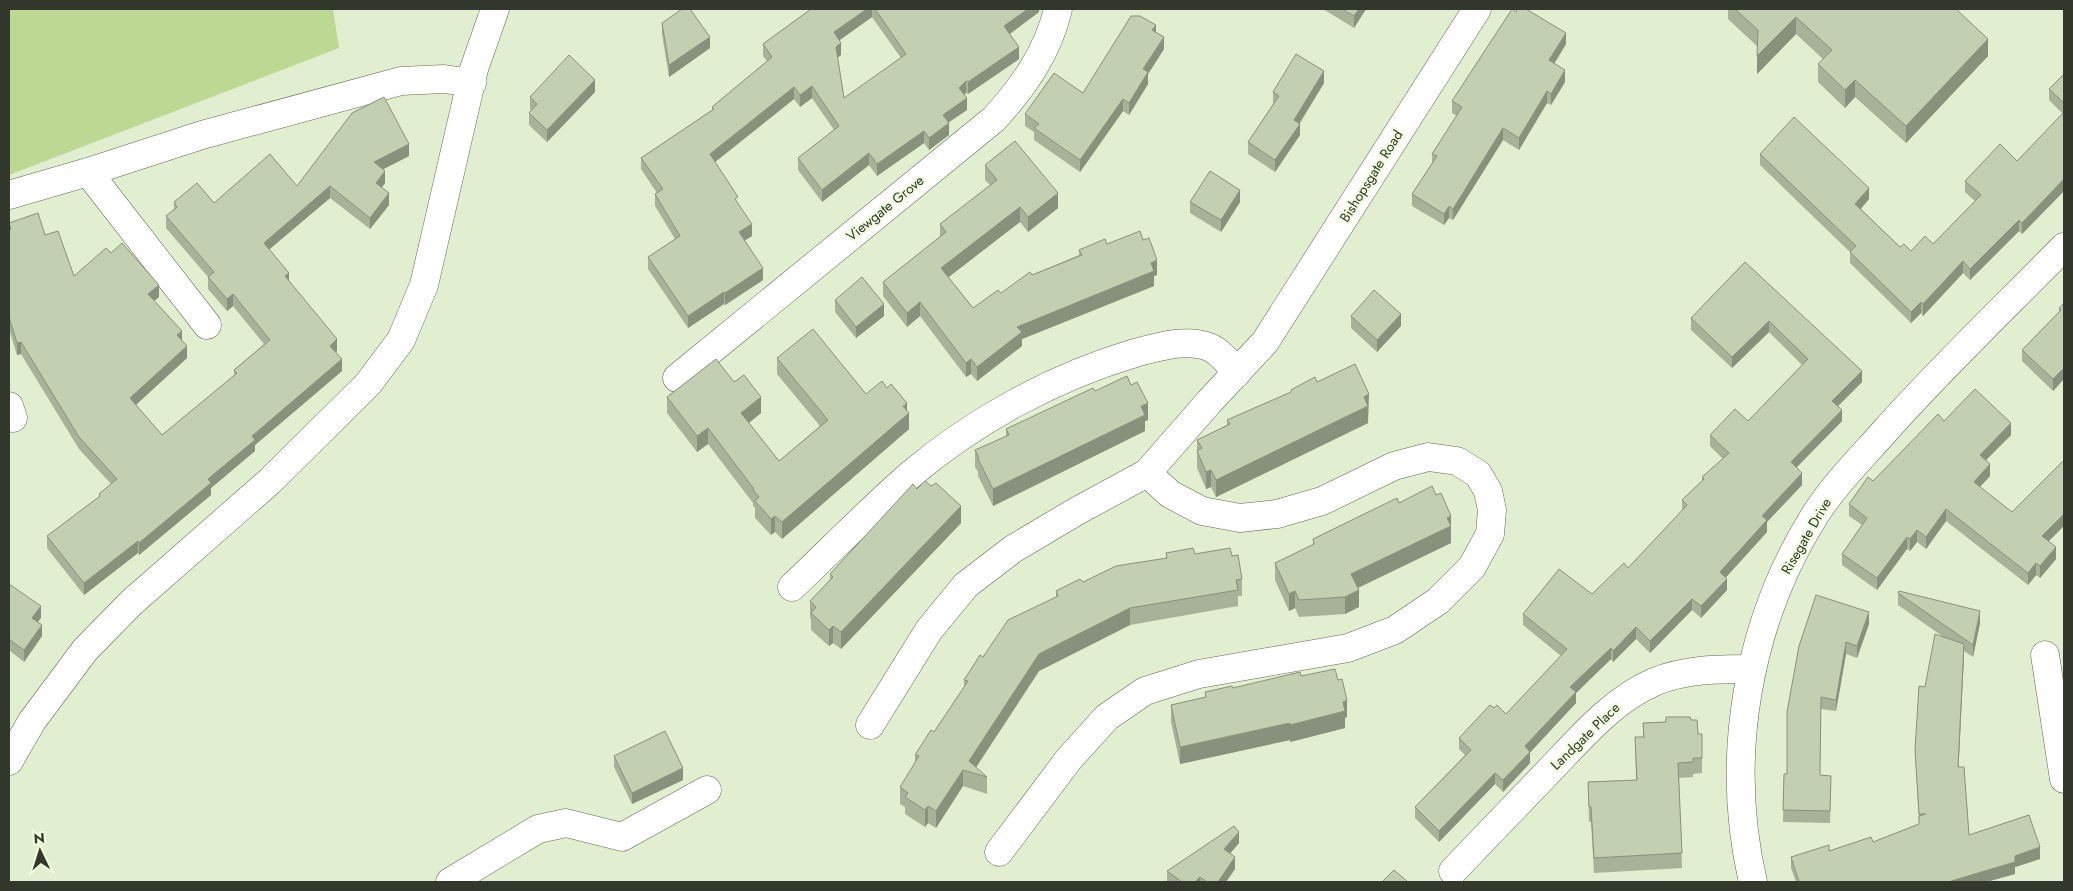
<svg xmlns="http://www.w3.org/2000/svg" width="2073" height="891" font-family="Jost,sans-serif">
<rect width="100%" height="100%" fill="#e2eed0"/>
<polygon fill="#bcd892" points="9,9 333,9 339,48 9,175"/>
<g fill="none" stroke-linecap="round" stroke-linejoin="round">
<defs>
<g id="minor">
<polyline points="88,172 207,325"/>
<polyline points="9,195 88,172 202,135 401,81 444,79 472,83"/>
<path d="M677,378L994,119C1024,86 1048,52 1058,9"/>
<polyline points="9,406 13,418"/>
<path d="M792,587C831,550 869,511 910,475C975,420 1054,377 1135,353C1158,347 1186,338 1209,347C1221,352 1229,364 1237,373"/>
<polyline points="2045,655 2064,779"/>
<polyline points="870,725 929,630 966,585 1013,549 1077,511 1147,473 1209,402 1265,342 1477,9"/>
<polyline points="9,761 32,721 85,650 131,603 270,481 368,384 401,340 424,285 474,69 495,9"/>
<polyline points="999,852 1069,759 1107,717 1145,691 1199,674 1348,648 1395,630 1438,601 1472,567 1490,534 1492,510 1488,491 1478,474 1457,461 1428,457 1394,466 1322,501 1277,514 1240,518 1202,511 1170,494 1147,473"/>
<path d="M1453,871C1485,838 1516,805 1548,772C1580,739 1611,701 1654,682C1685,669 1719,669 1752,669"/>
<polyline points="450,882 538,829 566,823 622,837 707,790"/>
<path d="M1753,882C1724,758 1747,623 1815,515C1834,485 1861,458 1885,431C1942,367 2004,308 2064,247"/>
</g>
</defs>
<use href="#minor" stroke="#606b50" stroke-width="29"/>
<use href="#minor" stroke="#fff" stroke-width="28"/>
</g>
<g fill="#a7b298" fill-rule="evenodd">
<path d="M811,9H1039V12L1010,34L1019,59L968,94L966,93L964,95L967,110L949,122V135L929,150L924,143L877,176L869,165L822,202L798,170V158L834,130L812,98L800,107L794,99L715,162L738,204L752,236L745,240L763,280L725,305L724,304L688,328L648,269V257L675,239L655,206V194L657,193L641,169V158L712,110V107L767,61L763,56V44ZM872,17L901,58L844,98L837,58L841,55L840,40Z"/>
<polygon points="1323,9 1366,9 1354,28"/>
<polygon points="1726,9 1956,9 1988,56 1906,143 1855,97 1845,108 1818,82 1818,64 1823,59 1796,34 1757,74 1758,47 1728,19 1728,10"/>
<polygon points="662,23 710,48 669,77 662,34"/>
<polygon points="1156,32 1164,49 1148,74 1148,84 1129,115 1123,111 1080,172 1034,140 1034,132 1025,126 1025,114 1083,93"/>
<polygon points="1566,44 1554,64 1565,82 1551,105 1547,103 1519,150 1503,140 1453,220 1449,218 1444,225 1412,206 1412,194 1432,163 1432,154 1457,116 1452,113 1452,101"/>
<polygon points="2064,74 2064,191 2022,234 2019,231 1970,280 1963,273 1923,316 1921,313 1911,323 1850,263 1850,252 1760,165 1760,154 1869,199 1861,209 1900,247 1911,251 1933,244 1975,201 1965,192 1965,181 2017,161 2063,114 2049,100 2049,89"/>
<polygon points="1324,83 1300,123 1300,135 1275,172 1248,154 1248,142 1273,104 1273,92"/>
<polygon points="595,92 547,142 529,125 529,113 531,110 530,109 530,97"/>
<polygon points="409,156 383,169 385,183 382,187 389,205 370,229 330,198 269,249 289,281 337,351 336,352 342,371 255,445 255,451 211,488 211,495 139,555 138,553 84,595 47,548 47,536 99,497 99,494 111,484 79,449 21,354 17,355 9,329 9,223 45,235 74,276 111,253 159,297 154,301 182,340 187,358 136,405 162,435 234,376 234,370 264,344 233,306 227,311 208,289 208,277 166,228 166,216 174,210 174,202 214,203 297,186"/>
<polygon points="985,165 1058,208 1028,232 1020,222 948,277 973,308 1001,293 1032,275 1079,255 1079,250 1107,244 1143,240 1157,275 1154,276 1154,286 1022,339 1022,346 977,381 971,374 966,377 920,316 907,327 883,296 883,282 940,237 940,224 990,185 985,180"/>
<polygon points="1190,202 1240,202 1221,232 1190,213"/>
<polygon points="1745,262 1862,382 1838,406 1842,421 1796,468 1802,485 1767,522 1767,532 1725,578 1727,590 1701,618 1692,610 1650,653 1636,639 1613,662 1611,659 1576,693 1576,703 1530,752 1530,763 1503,792 1495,784 1439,842 1415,818 1415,807 1465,755 1459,749 1459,738 1494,708 1506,714 1561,656 1523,625 1523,614 1592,594 1628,568 1682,511 1682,500 1702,481 1702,477 1723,459 1710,446 1710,435 1748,421 1802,365 1769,332 1732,368 1691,330 1691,318"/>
<polygon points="835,300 884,316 856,338 835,312"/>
<polygon points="2064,303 2064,379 2053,391 2022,361 2022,350 2059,312 2059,308"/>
<polygon points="1351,316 1401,326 1377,352 1351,328"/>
<polygon points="777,358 907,411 909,429 782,539 775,532 771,535 755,518 755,508 753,506 753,503 708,444 697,452 667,413 667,397 761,413 749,423 779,461 820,426 777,374"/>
<polygon points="1317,382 1369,411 1368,412 1368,423 1216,497 1211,487 1206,489 1197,468 1197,440 1227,425 1227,420 1291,392 1291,390"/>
<polygon points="1095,391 1148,420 1145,421 1145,431 993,506 978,476 978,472 975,467 975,450 1006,436 1006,429"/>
<polygon points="1944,421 2011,435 1986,460 1990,476 1980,487 2048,542 2056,559 2040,578 2036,575 2028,585 1946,521 1926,549 1917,542 1910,551 1907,549 1877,590 1842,565 1842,554 1862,525 1849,516 1849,504 1873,481"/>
<polygon points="917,489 961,523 841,649 833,643 829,646 811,630 811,620 810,618 810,601 830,580 830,574"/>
<polygon points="1399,503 1451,533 1451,543 1358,588 1359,607 1345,614 1299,617 1295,608 1289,611 1275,580 1275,563 1313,545 1313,539"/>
<polygon points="1166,553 1232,556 1242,579 1242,596 1238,596 1238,606 1130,625 1039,671 976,767 987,777 987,794 963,786 936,828 928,823 925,827 905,814 905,807 900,804 900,787 915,763 915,755 934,732 964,687 964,680 983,657 1056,597 1056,591 1166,558"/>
<polygon points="9,584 41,618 38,621 42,636 24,662 10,651"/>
<polygon points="1898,593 1980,623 1973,657 1964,651 1958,767 1969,835 2040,859 2015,867 2015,874 1986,882 1796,882 1791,868 1791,857 1829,851 1873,842 1919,824 1915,750 1925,687 1945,638 1898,605"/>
<polygon points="1869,624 1857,658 1846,654 1836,711 1821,709 1820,775 1831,776 1830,823 1783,822 1784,774 1787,774 1799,646"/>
<polygon points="1301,676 1347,717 1345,718 1345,728 1290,742 1290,740 1180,764 1171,722 1171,705 1205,697 1205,692 1233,688"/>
<polygon points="1691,720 1698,734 1702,758 1702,773 1693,774 1693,777 1679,778 1682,868 1594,873 1591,822 1589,822 1588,782 1636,780 1635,737 1643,737 1643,723"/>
<polygon points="614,756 683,780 632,804 614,767"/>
<polygon points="1239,843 1230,853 1235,869 1226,882 1167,882 1167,871"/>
</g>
<g fill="#88917c">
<polygon points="867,9 872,9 872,17 834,44 834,32"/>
<polygon points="1028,9 1039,9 1039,12 1004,38 1004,26"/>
<polygon points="1359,9 1366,9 1354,28 1354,16"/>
<polygon points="1796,17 1796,34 1757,74 1757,56"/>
<polygon points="1156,25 1156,37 1152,30"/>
<polygon points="1566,33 1566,44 1549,72 1549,60"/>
<polygon points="710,37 710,48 669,77 669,65"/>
<polygon points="1164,37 1164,49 1148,74 1148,84 1129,115 1129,103 1143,69"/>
<polygon points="1988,39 1988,56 1906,143 1906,126"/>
<polygon points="841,43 841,55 836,59 836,47"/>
<polygon points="1019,47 1019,59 968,94 968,82"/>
<polygon points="1565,70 1565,82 1551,105 1551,94"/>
<polygon points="1324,71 1324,83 1294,132 1294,120"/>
<polygon points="595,80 595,92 547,142 547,130"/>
<polygon points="1855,80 1855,97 1845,108 1845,90"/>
<polygon points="966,81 966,93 959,100 959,88"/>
<polygon points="812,86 812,98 800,107 800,95"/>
<polygon points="794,87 794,99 710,166 710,154"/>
<polygon points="1547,91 1547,103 1519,150 1519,138"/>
<polygon points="967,98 967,110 943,126 943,115"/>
<polygon points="1123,99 1123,111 1080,172 1080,160"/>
<polygon points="949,123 949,135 929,150 929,138"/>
<polygon points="1300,124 1300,135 1275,172 1275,160"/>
<polygon points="1503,128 1503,140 1453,220 1453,209"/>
<polygon points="924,131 924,143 877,176 877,164"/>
<polygon points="409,144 409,156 374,174 374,162"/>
<polygon points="869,153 869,165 822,202 822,190"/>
<polygon points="385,171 385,183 376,195 376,183"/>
<polygon points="2064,179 2064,191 2022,234 2022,223"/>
<polygon points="330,186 330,198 264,254 264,243"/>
<polygon points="1869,188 1869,199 1855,215 1855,204"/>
<polygon points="1240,190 1240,202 1221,232 1221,220"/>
<polygon points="389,193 389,205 370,229 370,218"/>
<polygon points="1058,193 1058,208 1028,232 1028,217"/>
<polygon points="1449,206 1449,218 1444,225 1444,214"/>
<polygon points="1020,207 1020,222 941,283 941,268"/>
<polygon points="2019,220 2019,231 1970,280 1970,269"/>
<polygon points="752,224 752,236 739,244 739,232"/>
<polygon points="1157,260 1157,275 1154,276 1154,286 1022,339 1022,346 977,381 977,367 1017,327"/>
<polygon points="1963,261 1963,273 1923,316 1923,304"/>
<polygon points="763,268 763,280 725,305 725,293"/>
<polygon points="289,273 289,285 285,276"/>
<polygon points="159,285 159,297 148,306 148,294"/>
<polygon points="724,292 724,304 688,328 688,316"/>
<polygon points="233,294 233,306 227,311 227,299"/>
<polygon points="920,302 920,316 907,327 907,313"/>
<polygon points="1921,302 1921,313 1911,323 1911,312"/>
<polygon points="884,304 884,316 856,338 856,327"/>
<polygon points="1401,314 1401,326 1377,352 1377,340"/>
<polygon points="1769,321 1769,332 1732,368 1732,357"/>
<polygon points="182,331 182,343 177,335"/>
<polygon points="337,339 337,351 330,357 330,346"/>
<polygon points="21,342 21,354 17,355 17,343"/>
<polygon points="187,346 187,358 130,410 130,398"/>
<polygon points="342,359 342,371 255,445 255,451 211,488 211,495 139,555 139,543 208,479 252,436"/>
<polygon points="971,359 971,374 966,377 966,363"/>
<polygon points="2064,368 2064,379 2053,391 2053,379"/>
<polygon points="1862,371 1862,382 1832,412 1832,401"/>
<polygon points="1369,394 1368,423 1216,497 1216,480"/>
<polygon points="761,397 761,413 741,429 741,413"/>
<polygon points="907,403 907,415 909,413 909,429 782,539 782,522"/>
<polygon points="1148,403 1148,420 1145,421 1145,431 993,506 993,489"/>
<polygon points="1842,410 1842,421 1791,473 1791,462"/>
<polygon points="2011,423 2011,435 1980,466 1980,455"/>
<polygon points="708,428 708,444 697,452 697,436"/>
<polygon points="1990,464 1990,476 1974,493 1974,482"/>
<polygon points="1211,470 1211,487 1206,489 1206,472"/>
<polygon points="1802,473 1802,485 1767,522 1767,532 1720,584 1720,572 1762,516"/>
<polygon points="10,504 10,516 9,520 9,508"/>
<polygon points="961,506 961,523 841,649 841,632"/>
<polygon points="1946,509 1946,521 1926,549 1926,537"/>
<polygon points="2064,514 2064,526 2042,548 2042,536"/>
<polygon points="775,516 775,532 771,535 771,519"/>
<polygon points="1451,516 1451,543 1351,591 1351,574 1447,518"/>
<polygon points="1917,530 1917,542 1910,551 1910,539"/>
<polygon points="1907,537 1907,549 1877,590 1877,578"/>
<polygon points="138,541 138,553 84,595 84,583"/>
<polygon points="2056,547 2056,559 2040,578 2040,566"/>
<polygon points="2036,563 2036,575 2028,585 2028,573"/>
<polygon points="1727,579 1727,590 1701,618 1701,606"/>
<polygon points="1359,590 1359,607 1345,614 1345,597"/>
<polygon points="1295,591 1295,608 1289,611 1289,594"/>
<polygon points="1692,599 1692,610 1650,653 1650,641"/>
<polygon points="41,606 41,618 32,629 32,618"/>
<polygon points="1130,608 1130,625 1039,671 973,772 969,761 1039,654"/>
<polygon points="1980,611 1980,623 1973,657 1973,645"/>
<polygon points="1869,612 1869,624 1857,658 1857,646"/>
<polygon points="42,625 42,636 24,662 24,650"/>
<polygon points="833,626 833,643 829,646 829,630"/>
<polygon points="1636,627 1636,639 1613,662 1613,651"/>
<polygon points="10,640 10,651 9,653 9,642"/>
<polygon points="1846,642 1846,654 1836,711 1836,700"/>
<polygon points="1964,644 1964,656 1958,779 1958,767"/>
<polygon points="1611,648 1611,659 1576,693 1576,703 1525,758 1525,746 1570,687"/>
<polygon points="1347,700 1347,717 1345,718 1345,728 1290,742 1290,725"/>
<polygon points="1290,723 1290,740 1180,764 1180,747"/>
<polygon points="1530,752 1530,763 1503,792 1503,780"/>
<polygon points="683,768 683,780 632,804 632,793"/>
<polygon points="963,770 963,786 936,828 936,811"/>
<polygon points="1495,773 1495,784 1439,842 1439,831"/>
<polygon points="928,806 928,823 925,827 925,810"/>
<polygon points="1239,832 1239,843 1224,861 1224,849"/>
<polygon points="2040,847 2040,859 2015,867 2015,874 1986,882 1948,882 2015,856"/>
<polygon points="1235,857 1235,869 1226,882 1218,882"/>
<polygon points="1200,877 1200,882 1195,882"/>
</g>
<g fill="#c2cfb1" stroke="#88917c">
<polygon points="682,9 690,9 710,37 669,65 662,23"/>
<polygon points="811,9 867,9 834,32 841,43 836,47 844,98 906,54 875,9 1028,9 1004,26 1019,47 968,82 966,81 959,88 967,98 943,115 949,123 929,138 924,131 877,164 869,153 822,190 798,158 839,126 812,86 800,95 794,87 710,154 738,197 735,199 752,224 739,232 763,268 725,293 724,292 688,316 648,257 680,236 655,194 663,189 641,158 714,109 712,107 772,57 763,44"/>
<polygon points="1342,9 1359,9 1354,16"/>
<polygon points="1512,9 1516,12 1517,9 1526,9 1566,33 1549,60 1565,70 1551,94 1547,91 1519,138 1503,128 1453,209 1449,206 1444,214 1412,194 1437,156 1432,154 1462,107 1452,101"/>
<polygon points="1735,9 1956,9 1988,39 1906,126 1855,80 1845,90 1818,64 1832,50 1796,17 1757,56 1758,30"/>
<polygon points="1131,16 1140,16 1156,25 1152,30 1164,37 1143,69 1148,72 1129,103 1123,99 1080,160 1034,128 1039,124 1025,114 1054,73 1083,93"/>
<polygon points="1296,54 1324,71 1294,120 1300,124 1275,160 1248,142 1279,96 1273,92"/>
<polygon points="569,55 595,80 547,130 529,113 537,104 530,97"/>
<polygon points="2064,74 2064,103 2049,89"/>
<polygon points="384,97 409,144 374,162 385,171 376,183 389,193 370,218 330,186 264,243 289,273 285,276 337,339 330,346 342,359 252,436 255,440 208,479 211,483 139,543 138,541 84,583 47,536 100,496 99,494 117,479 79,437 21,342 17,343 9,317 9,230 11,229 9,223 38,213 45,235 58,231 74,276 106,248 111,253 122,243 159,285 148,294 182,331 177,335 187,346 130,398 162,435 237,373 234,370 270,340 233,294 227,299 208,277 214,272 166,216 177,207 174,202 197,183 214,203 270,154 297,186 352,113"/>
<polygon points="2064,112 2064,179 2022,223 2019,220 1970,269 1963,261 1923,304 1921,302 1911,312 1850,252 1856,246 1760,154 1794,117 1869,188 1855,204 1900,247 1904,244 1911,251 1925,236 1933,244 1981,195 1965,181 2000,144 2017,161"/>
<polygon points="1015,141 1058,193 1028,217 1020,207 941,268 973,308 998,290 1001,293 1030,272 1032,275 1082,255 1079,250 1105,239 1107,244 1140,231 1143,240 1149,238 1157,260 1151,263 1154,271 1017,327 1022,332 977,367 971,359 966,363 920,302 907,313 883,282 946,232 940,224 997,180 985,165"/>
<polygon points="1210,171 1240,190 1221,220 1190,202"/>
<polygon points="1745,262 1862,371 1832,401 1842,410 1791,462 1802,473 1762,516 1767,520 1720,572 1727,579 1701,606 1692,599 1650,641 1636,627 1613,651 1611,648 1570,687 1576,692 1525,746 1530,752 1503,780 1495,773 1439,831 1415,807 1471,750 1459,738 1490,705 1494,708 1497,705 1506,714 1567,649 1523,614 1559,569 1592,594 1624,563 1628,568 1687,505 1682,500 1704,479 1702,477 1729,453 1710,435 1735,409 1748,421 1808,359 1769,321 1732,357 1691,318"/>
<polygon points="862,277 884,304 856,327 835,300"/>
<polygon points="1374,290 1401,314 1377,340 1351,316"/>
<polygon points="2064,303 2064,368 2053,379 2022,350 2061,310 2059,308"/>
<polygon points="813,329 866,394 882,381 887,388 891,384 907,403 903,406 909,413 782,522 775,516 771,519 755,501 759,497 753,490 754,489 708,428 697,436 667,397 716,359 734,382 744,375 761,397 741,413 779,461 828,420 777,358"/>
<polygon points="1355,364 1369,394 1364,397 1368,406 1216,480 1211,470 1206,472 1197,451 1202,448 1197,440 1230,424 1227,420 1291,392 1291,390 1315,377 1317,382"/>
<polygon points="1127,376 1131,385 1137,382 1148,403 1141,406 1145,415 993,489 978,459 979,458 975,450 1009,435 1006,429 1093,388 1095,391"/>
<polygon points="1975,389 2011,423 1980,455 1990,464 1974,482 2012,512 2064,460 2064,514 2042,536 2056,547 2040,566 2036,563 2028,573 1946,509 1926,537 1917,530 1910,539 1907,537 1877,578 1842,554 1867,518 1849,504 1868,477 1873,481 1938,414 1944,421"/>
<polygon points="925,481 931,486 936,483 961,506 841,632 833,626 829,630 811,613 816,607 810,601 833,577 830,574 913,484 917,489"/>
<polygon points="1432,486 1436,495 1441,493 1451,516 1447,518 1451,526 1351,574 1359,590 1345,597 1299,600 1295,591 1289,594 1275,563 1314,544 1313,539 1397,498 1399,503"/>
<polygon points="1193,548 1195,554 1230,548 1232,556 1238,555 1242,579 1236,580 1238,590 1130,608 1039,654 969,761 987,777 963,770 936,811 928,806 925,810 905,797 908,793 900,787 919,756 915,755 931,730 934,732 968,681 964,680 980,655 983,657 1008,620 1058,596 1056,591 1080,579 1083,582 1116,566 1167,558 1166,553"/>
<polygon points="9,584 41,606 32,618 42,625 24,650 10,640 9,642"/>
<polygon points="1899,591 1980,611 1973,645 1898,593"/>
<polygon points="1816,595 1869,612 1857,646 1846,642 1836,700 1821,697 1820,775 1831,776 1830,811 1783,810 1784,774 1787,774 1787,712 1799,646"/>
<polygon points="1935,634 1964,644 1958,767 1964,767 1969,835 2029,815 2040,847 2015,856 2015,862 1948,882 1799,882 1791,857 1829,845 1829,851 1871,837 1873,842 1919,824 1919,816 1926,814 1919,814 1915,750 1919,686 1925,687"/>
<polygon points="1335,669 1338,680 1342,679 1347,700 1343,702 1345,711 1290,725 1290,723 1180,747 1171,705 1206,697 1205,692 1232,686 1233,688 1300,672 1301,676"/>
<polygon points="1666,717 1690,717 1691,720 1697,720 1698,734 1702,734 1702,758 1693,758 1693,762 1678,763 1682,853 1594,858 1591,807 1589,807 1588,782 1637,780 1635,737 1644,737 1643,723 1666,722"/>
<polygon points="665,731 683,768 632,793 614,756"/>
<polygon points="1234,826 1239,832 1224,849 1235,857 1218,882 1207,882 1200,877 1195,882 1182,882 1167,871"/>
<polygon points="1394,870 1408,882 1382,882"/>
</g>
<g text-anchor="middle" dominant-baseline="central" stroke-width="4.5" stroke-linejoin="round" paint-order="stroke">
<g font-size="14" fill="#33382c" stroke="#effcdd">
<text transform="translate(1371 176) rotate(-58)">Bishopsgate Road</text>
<text transform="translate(885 208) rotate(-39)">Viewgate Grove</text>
<text transform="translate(1806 536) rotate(-60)">Risegate Drive</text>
<text transform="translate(1585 736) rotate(-44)">Landgate Place</text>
</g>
</g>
<rect width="2073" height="891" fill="none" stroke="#33382c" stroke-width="20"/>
<g transform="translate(40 851) rotate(356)" stroke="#effcdd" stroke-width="4" paint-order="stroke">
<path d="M0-4L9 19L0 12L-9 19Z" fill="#33382c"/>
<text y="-8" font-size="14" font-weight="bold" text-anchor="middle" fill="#33382c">N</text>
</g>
</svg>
